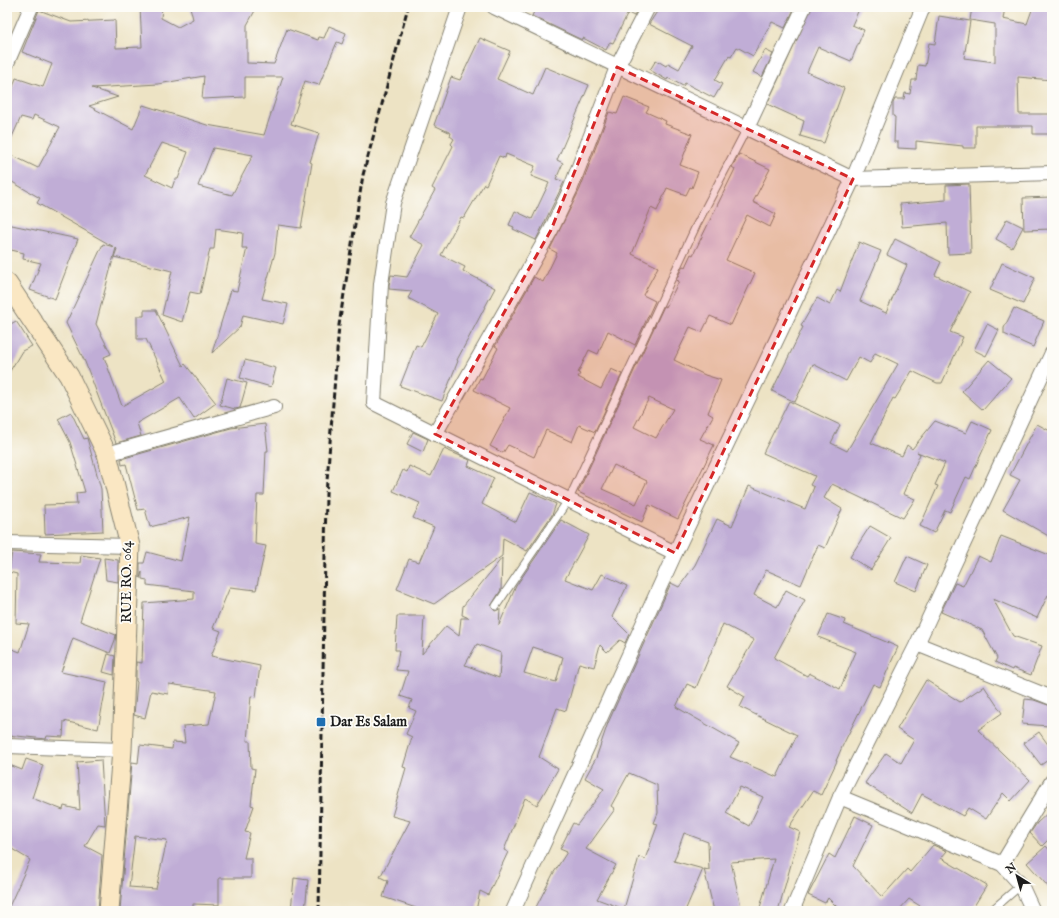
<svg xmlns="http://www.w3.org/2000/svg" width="1059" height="918" font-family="'IM FELL English',serif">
<rect width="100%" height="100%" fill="#fdfcf7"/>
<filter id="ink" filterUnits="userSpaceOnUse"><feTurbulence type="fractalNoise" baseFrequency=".025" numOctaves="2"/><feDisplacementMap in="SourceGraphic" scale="8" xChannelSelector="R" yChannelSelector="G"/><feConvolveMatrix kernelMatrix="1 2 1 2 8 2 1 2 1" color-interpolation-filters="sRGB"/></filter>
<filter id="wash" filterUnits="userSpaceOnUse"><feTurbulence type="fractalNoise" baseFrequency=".012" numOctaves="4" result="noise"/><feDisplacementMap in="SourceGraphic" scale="16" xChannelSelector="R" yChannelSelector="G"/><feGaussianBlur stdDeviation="0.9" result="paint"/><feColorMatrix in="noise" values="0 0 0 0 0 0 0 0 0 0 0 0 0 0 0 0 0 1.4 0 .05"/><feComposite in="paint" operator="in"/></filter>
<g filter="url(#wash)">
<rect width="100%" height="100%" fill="#ede3c4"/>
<g id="blocks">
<g fill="#c0add6" fill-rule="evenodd">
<path d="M140,7H162L161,18L178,27L193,19L190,7H257L247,25V63L274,64L287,29L318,40L319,37L324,38L329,26L346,33L342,44L337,42L319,85L305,81L291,124L319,133L310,162L312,163L301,228L278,225L275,253L262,299L288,304L283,324L243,315L240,327L212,353L231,290L237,291L247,248H242L243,233L216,229L214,249H210L200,294L190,292L182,322L162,315L172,271L114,257L117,249L116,248L96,324L111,354L104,357L122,406L166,381L146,339H137V316H144V310H156L183,366L185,364L216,403L194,419L180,398L137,423L141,436L116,443L85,362L66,323L103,244L114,247L37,203L40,198L7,179V153L38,168L60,127L34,115L32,120L21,117L7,148V104L16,78L43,87L52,64L22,52L39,10L71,22L115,20L116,48L142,47ZM204,76L202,99L245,97V77H283L264,135L207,125L143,105L133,129L89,106L118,97L92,88L158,84ZM162,143L188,152L178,179H175L172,188L145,175ZM213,148L253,155L232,195L198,186Z"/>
<polygon points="536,7 638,7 634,16 628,13 613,43 610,42 606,50 583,38 582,40 532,16"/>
<polygon points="660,7 795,7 785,28 772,22 753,56 737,47 731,57 729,56 715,80 722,84 714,98 685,83 683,86 668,78 667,80 650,70 656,60 666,66 668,63 679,69 692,46 649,24"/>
<polygon points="812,7 860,7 852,25 864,30 851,61 818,47 807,72 844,88 824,143 800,136 804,121 767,104"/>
<polygon points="972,7 1005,7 1003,19 1027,24 1033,7 1052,7 1052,80 1018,77 1019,114 1052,114 1052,134 1033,134 1033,126 976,126 976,148 963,148 963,146 916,141 916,149 898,148 898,142 894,142 895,117 893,116 893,103 895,99 904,99 905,93 910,94 912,80 916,80 918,65 925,66 929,43 935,44 939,16 970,21 964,58 995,62 995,24 970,20"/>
<polygon points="480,38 510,51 497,79 533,95 545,67 589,85 557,160 563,163 556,179 564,182 536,240 513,229 514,227 509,225 515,211 532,219 549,183 531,176 535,166 506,154 505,158 499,156 486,185 484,184 464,218 461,217 441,255 465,267 463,271 495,288 457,360 458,361 442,401 400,386 416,345 421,347 438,314 408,298 412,291 389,289 389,285 391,275 407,277 424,245 409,237 435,190 432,188 453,146 451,144 454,139 450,136 451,133 434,125 451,77 460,80"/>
<polygon points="765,50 773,54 762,77 753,72"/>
<polygon points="624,97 649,107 646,112 666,121 665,124 692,134 680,165 698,172 692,188 690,187 686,195 667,188 657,211 651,208 632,254 658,267 643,295 655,301 635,345 608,331 598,354 589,350 578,373 580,374 578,377 601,389 611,369 622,374 595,432 579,425 572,442 546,430 534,457 508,445 503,453 490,446 510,408 474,390 480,378 482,379 498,348 495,346 497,343 534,277 543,282 557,253 550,249 580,189 609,112 617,114"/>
<path d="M739,154L770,169L753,202L776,214L770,227L747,215L726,260L755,273L731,325L710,316L702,332L690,327L674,360L705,375L721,380L708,413L713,416L700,439L714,445L678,519L649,505L642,522L578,492L664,306L666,307L679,281L676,280L683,266L685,267L691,254L693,255L735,169L732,167ZM649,398L673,409L656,438L634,427ZM614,465L647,481L636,504L602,489Z"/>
<polygon points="969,184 971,253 948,254 947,223 902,227 900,204 946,200 946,185"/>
<polygon points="1052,197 1052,229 1024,230 1023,198"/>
<polygon points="1007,219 1023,227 1012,248 996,239"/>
<polygon points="7,224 78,239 55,299 30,290 41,263 23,259 24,253 7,249"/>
<path d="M895,239L941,262L935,275L970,292L950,332L963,337L942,383H937L912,371L895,399L893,398L871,443L902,456L907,445L912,449L935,421L966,433L972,421L992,430L970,479L966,477L950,512L945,510L934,533L920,526L938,486L935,485L945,463L917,452L920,454L903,494L915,499L903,518L832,484L824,498L842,509L825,548L818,545L801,585L766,570L754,595L777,607L786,590L805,600L774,658L807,676L809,673L840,689L856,652L818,637L828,614L845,620L844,624L898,647L880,687L873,684L842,747L836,761H837L821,795L813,791L789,827L800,832L778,911H759L774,859L731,862L742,911H714L704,869L709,870L708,842L684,833L674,861L703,869L685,911H534L553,874L567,852L560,849L573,823L577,825L604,789L585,778L596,758L608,723L671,583L679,587L695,565L717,519L732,526L749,486L805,509L814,487L810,485L815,476L763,453L789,401L840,425L831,443L847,451L898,364L875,353L870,363L859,357L846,381L813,364L795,402L772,391L803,327L801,326L817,298L830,305L837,290L840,292L859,242L881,251L860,301L886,313L907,265L887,255ZM723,624L754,640L727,686L745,697L740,707L797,735L777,777L730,757L739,743L676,707L687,684L696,688ZM629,773L657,785L658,813L654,823L658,824L645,859L639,857L624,909L597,899L616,865L586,849L615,809L611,806ZM740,787L763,797L749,826L726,813Z"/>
<polygon points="1002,263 1035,278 1023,304 990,290"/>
<polygon points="1014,308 1044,321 1033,347 1004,334 1004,328"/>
<polygon points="16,321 32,346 22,351 7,376 7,326"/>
<polygon points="987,324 999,330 986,356 974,350"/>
<polygon points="245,360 276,368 271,387 240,378"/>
<polygon points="989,360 1011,378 983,410 962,391"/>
<polygon points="227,378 247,383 240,408 235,409 220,405"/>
<polygon points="71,412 84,439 87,438 101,489 103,531 45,534 44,505 77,504 76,493 85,492 70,442 58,419"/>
<path d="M265,424L268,451H266L264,495H257L255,544L266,546L256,590L230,587L213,628L221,631L211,656L260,666L256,697L251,696L247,741H250L251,768L255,769L251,805L254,806L245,832L250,833L244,858H251V878H219V905L193,904V911H120L132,762L138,763L140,745L172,749L173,742L185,743L183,726L209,724L216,691L169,684L168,694L151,691L145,718L134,715L137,682L136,681V662L142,663L144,603L194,599V591L147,585V580L142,579V572L140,578V563H144L147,552L181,561L190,517L150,527L145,509L138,510L126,464L122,465L121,459L231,428ZM135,836L167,840L156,889L129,887Z"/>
<polygon points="1037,424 1052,432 1052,538 1003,510 1020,480 1010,475"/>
<polygon points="413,432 428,439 423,452 407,444"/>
<polygon points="444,449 470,460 468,466 494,478 482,504 516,522 530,492 556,504 552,515 527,551 503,538 502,556 434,604 397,589 409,559 419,562 434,527 413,518 420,503 393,491 403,470 407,472 409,466 431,476"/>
<path d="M561,520L589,535L565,579L593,590L602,574L627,586L612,617L629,634L625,643L620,640L607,652L600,645L594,667L579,663L566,711L557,708L539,757L558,769L537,805L525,798L504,850L508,852L488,895L480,891L476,911H416V908L383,897L388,881L380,877L410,821L392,816L406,768L403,767L412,737L406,734L416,711L409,708L412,700L400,696L408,671L396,670L399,650H395L397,616H424L422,654L446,626L459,636L461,618H469L462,615L463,606L502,558L501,590L491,606L495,611L500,609L499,625L516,586ZM477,644L501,653L499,678L465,665ZM533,647L563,657L556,682L524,673Z"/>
<polygon points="870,526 891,538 871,570 850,557"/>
<polygon points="1001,536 1052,556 1052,597 1048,595 1037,618 993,599 1013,636 1042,646 1031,675 1013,668 1012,670 995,662 997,658 982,630 941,612 955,583 963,586 978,556 991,562"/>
<polygon points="12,552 41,554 39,562 80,563 81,555 100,558 80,621 116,635 115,640 110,653 73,638 61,672 107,682 98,729 64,721 63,737 47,736 46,739 7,735 7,647 20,652 29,624 16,623 17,574 9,572"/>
<polygon points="907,556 927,565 916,591 895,582"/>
<polygon points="104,558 118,560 118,582 106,580"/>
<polygon points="108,654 115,656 114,675 103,672"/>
<polygon points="926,680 960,702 984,686 1002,713 978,730 1030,780 1011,801 1003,793 986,819 968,808 963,816 922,794 912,813 865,783 886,753 901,763 914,740 897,729"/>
<polygon points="1025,699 1034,700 1051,706 1049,726 1022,724"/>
<polygon points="1039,732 1052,750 1052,757 1041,765 1024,743"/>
<polygon points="26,759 43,765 32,798 63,810 64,806 80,810 77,762 101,760 105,825 98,824 85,846 102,855 98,911 7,911 30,860 7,846 7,764 22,770"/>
<polygon points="1052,809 1052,836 1042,846 1030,833 1037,823"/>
<polygon points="855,816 873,825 853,866 882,897 907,869 910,872 933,845 947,851 941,858 987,885 971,911 928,911 909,899 898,911 841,911 828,898 825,903 808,895 829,854 835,858"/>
<polygon points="1046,846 1052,853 1052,891 1027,863"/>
<polygon points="294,878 308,880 305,911 291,911"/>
</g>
</g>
</g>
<g filter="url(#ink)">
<use href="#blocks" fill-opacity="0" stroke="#848070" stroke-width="1"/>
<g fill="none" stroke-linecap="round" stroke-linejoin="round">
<defs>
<g id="lane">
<polyline points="496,606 569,499 696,226 747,128"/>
<polyline points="991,911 1021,885"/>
</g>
<g id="street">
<polyline points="460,7 393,203 381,284 374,403 675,553"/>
<polyline points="494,7 853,179 1052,173"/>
<polyline points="7,63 31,7"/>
<polyline points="747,128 804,7"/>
<polyline points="435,434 551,230 570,190 617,67 648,7"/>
<polyline points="107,454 274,407"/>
<polyline points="7,543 130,546"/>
<polyline points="917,644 1052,698"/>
<polyline points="7,746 122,750"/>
<polyline points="840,797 1002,864 1021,885 1033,911"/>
<polyline points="1002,864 1052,781"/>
<polyline points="513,911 675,553 853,179 923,7"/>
<polyline points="792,911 840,797 917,644 1052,353"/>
</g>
<polyline id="secondary" points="7,283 69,376 107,454 130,546 122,750 109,911"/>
</defs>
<use href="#lane" stroke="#848070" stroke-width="9"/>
<use href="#street" stroke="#848070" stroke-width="16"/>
<use href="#secondary" stroke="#848070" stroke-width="21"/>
<use href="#lane" stroke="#fff" stroke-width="7"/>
<use href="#street" stroke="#fff" stroke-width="14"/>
<use href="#secondary" stroke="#fae7c3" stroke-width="19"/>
<polyline stroke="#1c1c1c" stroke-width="3" stroke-dasharray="6 3" stroke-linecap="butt" points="319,911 326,494 339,325 363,175 408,7"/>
</g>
</g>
<path fill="#d62828" fill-opacity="0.2" stroke="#d62828" stroke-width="3" stroke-dasharray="8 5" stroke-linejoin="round" d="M617,67L853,179L675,553L435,434L551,230Z"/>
<rect fill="#1f6fb2" stroke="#fdfcf7" stroke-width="1.5" x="316" y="717" width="10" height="10" rx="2"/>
<g text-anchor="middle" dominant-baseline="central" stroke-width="3.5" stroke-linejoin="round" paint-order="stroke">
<g font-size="14" fill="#1c1c1c" stroke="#fdfcf7">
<text transform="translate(127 582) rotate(-90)">RUE RO. 064</text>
</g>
<g font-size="14" font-weight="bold" fill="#1c1c1c" stroke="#fdfcf7" text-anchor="start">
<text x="330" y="722">Dar Es Salam</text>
</g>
</g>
<rect width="1059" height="918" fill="none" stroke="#fdfcf7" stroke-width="24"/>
<g transform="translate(1017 876) rotate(323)" stroke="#fdfcf7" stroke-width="3" paint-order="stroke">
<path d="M0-3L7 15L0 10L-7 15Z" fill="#1c1c1c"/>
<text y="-6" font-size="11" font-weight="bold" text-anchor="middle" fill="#1c1c1c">N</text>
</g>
</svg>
